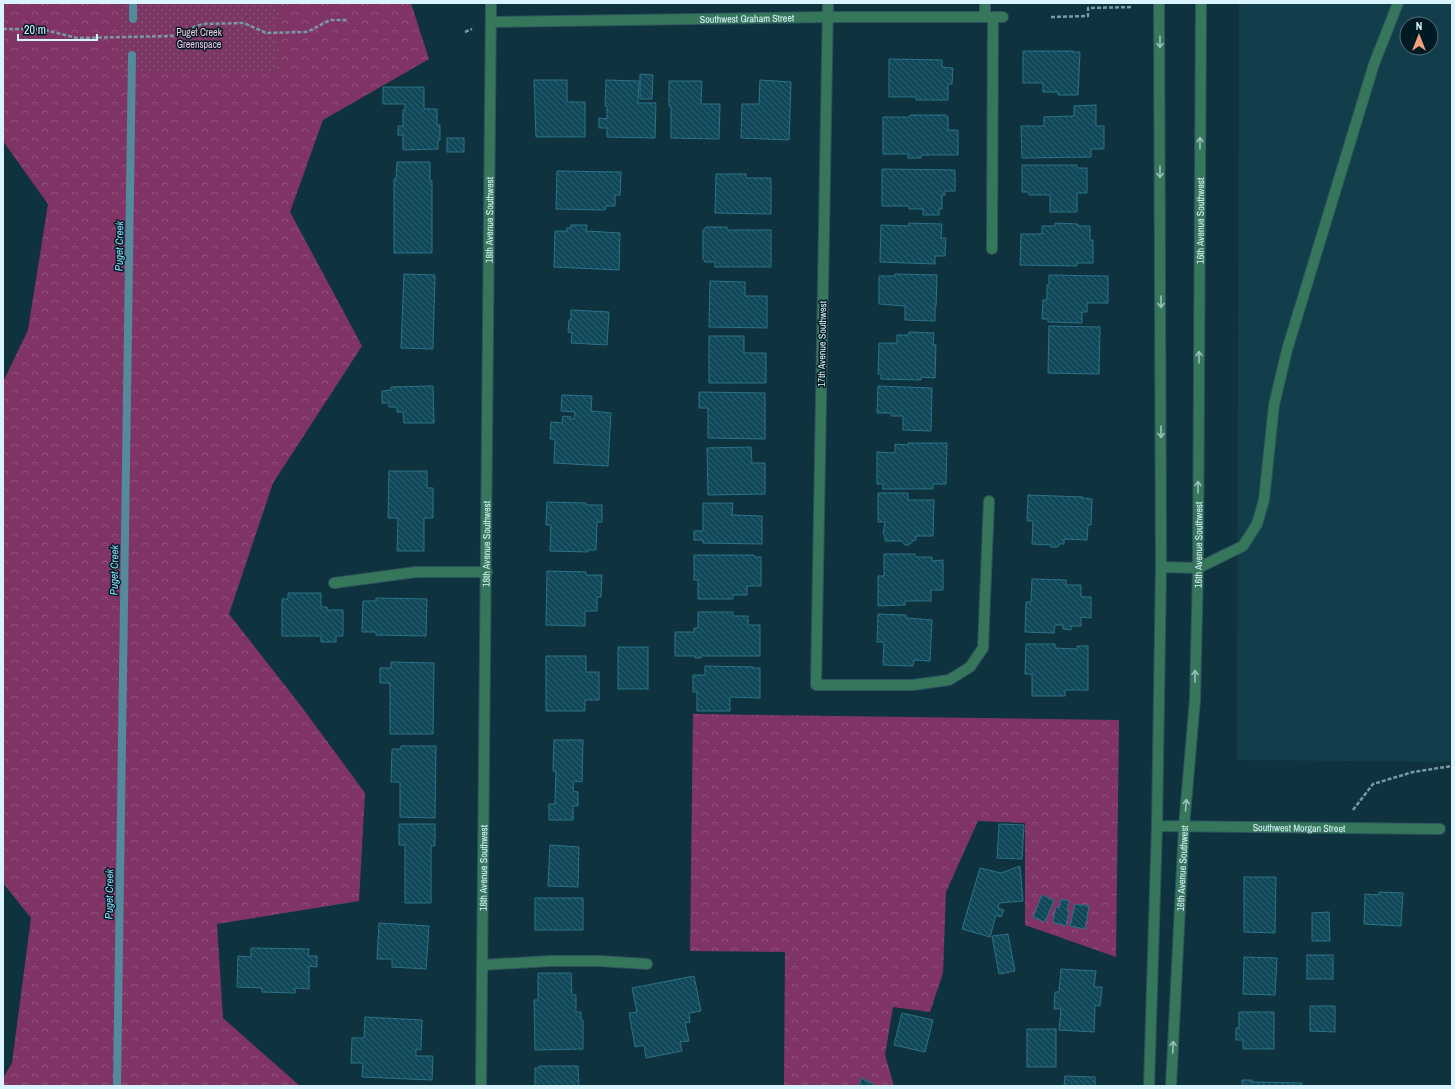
<svg xmlns="http://www.w3.org/2000/svg" width="1455" height="1089" font-family="'Archivo Narrow',sans-serif">
<defs>
<pattern id="forest-crowns" width="20" height="18" patternUnits="userSpaceOnUse"><rect width="20" height="18" fill="#7f3465"/><path d="M2 6a3 3 0 1 1 6 0M12 15a3 3 0 1 1 6 0" fill="none" stroke="#91527c"/></pattern>
<pattern id="park-dots" width="8" height="8" patternUnits="userSpaceOnUse"><rect width="8" height="8" fill="#7b3663"/><path d="M2 2h.1M6 6h.1" fill="none" stroke="#8d547a" stroke-width="1.8" stroke-linecap="round"/></pattern>
<pattern id="building-back-hatch" width="6" height="6" patternUnits="userSpaceOnUse"><rect width="6" height="6" fill="#104859"/><path d="M-1 5l2 2M0 0l6 6M5-1l2 2" fill="none" stroke="#326372"/></pattern>
</defs>
<rect width="100%" height="100%" fill="#0e333f"/>
<path fill="#123e4c" fill-rule="evenodd" d="M1239,3H1452V762L1237,760ZM1407,24H1431V48H1407Z"/>
<g fill="url(#forest-crowns)">
<polygon points="3,3 411,3 429,59 323,120 290,212 362,346 273,483 229,614 301,706 365,793 359,901 217,924 223,1018 300,1086 3,1086 3,1078 12,1063 31,918 3,883 3,382 28,330 48,204 3,141"/>
<polygon points="693,714 1119,720 1116,957 1025,925 1025,823 978,821 946,892 943,973 930,1012 893,1007 885,1055 894,1086 784,1086 785,952 690,951"/>
</g>
<polygon fill="url(#park-dots)" points="121,3 277,3 277,71 121,72"/>
<g fill="none" stroke-linecap="round" stroke-linejoin="round">
<g stroke="#538a9c" stroke-width="8">
<polyline points="133,19 133,3"/>
<polyline points="117,1086 132,55"/>
</g>
</g>
<g fill="url(#building-back-hatch)" stroke="#2c7289">
<polygon points="1023,51 1073,51 1073,52 1080,52 1078,95 1058,95 1058,92 1043,92 1043,83 1023,83"/>
<polygon points="889,59 942,60 942,67 953,68 952,84 948,84 948,100 916,100 916,97 889,97"/>
<polygon points="640,74 653,75 652,99 640,99"/>
<polygon points="534,80 567,80 567,102 585,102 585,137 536,137"/>
<polygon points="606,80 639,81 638,103 656,103 655,138 607,137 607,128 599,128 599,118 607,119 607,106 605,106"/>
<polygon points="760,80 791,82 789,140 741,138 742,104 759,104"/>
<polygon points="669,81 702,81 701,104 720,104 719,139 671,138 671,106 669,106"/>
<polygon points="383,87 424,87 424,109 437,109 437,125 440,125 440,140 438,140 438,149 403,150 403,135 398,135 398,126 403,126 403,110 405,110 405,104 383,104"/>
<polygon points="1096,105 1096,126 1104,126 1104,149 1091,149 1091,157 1022,158 1021,126 1044,126 1044,117 1074,116 1074,106"/>
<polygon points="910,115 946,115 948,117 948,130 958,130 958,155 922,155 921,158 908,158 908,154 883,154 883,117 910,117"/>
<rect x="447" y="138" width="17" height="14"/>
<polygon points="397,162 430,162 430,181 432,181 432,253 394,253 394,179 396,179"/>
<polygon points="1022,165 1077,165 1077,168 1087,168 1087,193 1077,193 1077,212 1050,212 1050,195 1029,195 1029,192 1022,192"/>
<polygon points="882,169 955,170 955,191 945,191 945,195 942,195 942,209 939,209 939,215 923,215 923,209 909,209 909,206 882,206"/>
<polygon points="557,171 621,172 620,195 615,195 615,206 606,206 605,210 556,209"/>
<polygon points="716,174 746,174 746,178 771,178 771,214 715,213"/>
<polygon points="909,223 942,224 941,238 946,238 945,256 935,256 935,264 880,262 881,225 909,226"/>
<polygon points="1055,223 1078,224 1078,226 1090,226 1090,240 1093,240 1093,263 1077,263 1077,266 1020,265 1021,234 1042,234 1042,226 1055,226"/>
<polygon points="571,225 587,225 586,231 620,233 619,270 554,267 555,231 567,231 567,228 571,228"/>
<polygon points="706,227 727,227 727,230 771,230 771,267 715,267 715,262 705,262 703,259 703,230"/>
<polygon points="404,274 435,275 433,349 401,348"/>
<polygon points="895,274 937,275 936,307 935,307 935,321 905,320 905,306 879,304 879,276 895,276"/>
<polygon points="1049,275 1108,276 1108,303 1087,303 1087,312 1082,312 1082,323 1048,322 1048,319 1042,319 1043,300 1047,300 1047,285 1049,285"/>
<polygon points="710,281 745,282 745,296 767,296 767,328 709,327"/>
<polygon points="571,310 609,312 607,345 571,343 572,333 568,332 569,320 571,320"/>
<polygon points="1049,326 1100,327 1099,374 1048,373"/>
<polygon points="909,332 934,333 933,345 936,345 935,378 921,377 921,380 881,379 881,374 878,374 879,343 897,343 897,335 909,335"/>
<polygon points="709,336 744,336 744,353 766,353 766,383 709,383"/>
<polygon points="433,386 434,423 404,423 403,412 397,412 397,407 389,407 389,403 382,403 382,391 391,390 391,387"/>
<polygon points="878,386 932,388 931,431 903,430 903,416 891,416 891,413 877,413"/>
<polygon points="699,392 765,393 765,439 708,438 708,408 699,408"/>
<polygon points="562,395 592,396 591,411 611,413 608,466 554,463 555,439 550,439 551,422 562,423 563,416 571,417 571,419 574,419 575,412 561,411"/>
<polygon points="908,443 947,443 946,484 933,484 933,489 883,489 883,484 877,484 877,452 895,453 895,444 908,445"/>
<polygon points="751,447 752,463 765,463 765,494 708,495 707,448"/>
<polygon points="389,471 427,471 427,488 433,488 433,518 424,518 424,551 397,551 398,518 388,518"/>
<polygon points="878,493 908,493 908,500 934,500 933,536 916,536 916,540 914,540 909,545 905,545 902,541 885,541 885,536 883,534 885,522 878,522"/>
<polygon points="1028,495 1083,497 1082,498 1092,499 1091,525 1088,525 1087,540 1064,539 1064,544 1059,544 1058,547 1051,547 1051,545 1032,544 1033,521 1027,521"/>
<polygon points="547,502 586,503 586,505 602,505 602,522 597,522 596,550 588,550 588,552 550,551 551,525 546,525"/>
<polygon points="703,503 733,503 732,515 762,516 762,544 703,543 703,540 694,540 694,531 703,531"/>
<polygon points="884,554 915,554 915,557 932,557 932,561 943,560 943,590 931,590 931,601 905,601 905,605 878,606 878,576 884,576"/>
<polygon points="694,555 754,555 754,557 761,557 761,586 747,586 747,595 733,595 733,599 698,599 698,580 694,580"/>
<polygon points="547,571 586,572 586,575 602,575 601,597 597,597 597,611 585,611 585,626 546,625"/>
<polygon points="1032,579 1066,580 1066,585 1081,585 1081,597 1091,597 1091,618 1081,617 1081,626 1071,626 1071,630 1063,629 1063,625 1055,625 1054,633 1025,632 1026,602 1031,602"/>
<polygon points="288,593 321,593 321,607 327,607 327,610 343,610 343,636 336,636 336,642 321,642 321,636 282,636 282,599 288,599"/>
<polygon points="376,598 427,599 426,636 376,635 376,632 362,632 363,601 376,601"/>
<polygon points="698,612 733,612 733,616 748,616 748,625 760,625 760,656 701,656 701,658 695,658 695,656 675,656 675,632 694,632 694,628 698,628"/>
<polygon points="878,614 906,615 906,618 932,620 930,661 914,660 913,666 883,665 884,642 877,642"/>
<polygon points="1026,644 1055,644 1055,648 1077,649 1077,646 1088,646 1088,690 1065,690 1065,696 1032,696 1032,674 1025,674"/>
<rect x="618" y="647" width="30" height="42"/>
<polygon points="546,656 586,656 586,672 599,672 599,700 585,700 585,711 546,711"/>
<polygon points="391,662 434,663 433,734 390,734 390,683 380,683 380,668 391,668"/>
<polygon points="705,666 753,667 753,668 760,668 760,698 730,697 730,711 697,711 697,692 693,692 693,675 705,675"/>
<polygon points="554,740 583,740 582,782 574,781 573,791 578,792 578,806 573,806 573,820 549,820 549,804 555,804 556,771 553,771"/>
<polygon points="401,746 436,746 435,818 400,817 400,782 391,782 392,749 401,749"/>
<polygon points="399,824 435,824 435,846 431,846 431,903 405,903 405,845 399,845"/>
<polygon points="999,824 1024,825 1022,859 997,858"/>
<polygon points="550,845 579,847 578,887 548,886"/>
<polygon points="1020,866 1023,901 999,903 998,908 1004,910 1001,917 996,915 990,937 962,929 980,868 1001,873"/>
<polygon points="1244,877 1276,877 1275,933 1244,932"/>
<polygon points="1379,892 1403,893 1401,926 1364,924 1365,894 1379,895"/>
<polygon points="1042,895 1054,900 1045,922 1033,917"/>
<rect x="535" y="898" width="48" height="32"/>
<polygon points="1061,899 1069,901 1067,910 1069,911 1066,926 1053,922 1056,907 1059,908"/>
<polygon points="1075,904 1089,906 1085,929 1070,926"/>
<polygon points="1329,912 1330,941 1312,941 1312,913"/>
<polygon points="379,923 429,926 426,969 392,967 392,959 377,959"/>
<polygon points="1008,934 1015,971 999,974 992,936"/>
<polygon points="251,948 309,949 308,956 317,956 317,967 309,966 309,989 295,988 295,993 262,992 262,988 237,987 238,956 251,957"/>
<rect x="1307" y="955" width="26" height="24"/>
<polygon points="1244,957 1277,958 1275,995 1243,994"/>
<polygon points="1061,969 1096,971 1094,987 1102,987 1100,1006 1095,1005 1094,1032 1059,1030 1061,1009 1054,1009 1055,992 1059,992"/>
<polygon points="538,973 571,973 572,995 576,995 576,1012 581,1012 581,1020 583,1020 583,1049 535,1050 534,1000 538,1000"/>
<polygon points="694,976 701,1011 689,1013 690,1022 685,1023 689,1041 680,1042 682,1051 646,1058 644,1045 635,1047 629,1013 637,1012 632,988"/>
<polygon points="1310,1006 1335,1006 1335,1032 1310,1031"/>
<polygon points="1239,1012 1274,1012 1274,1049 1243,1049 1243,1040 1236,1040 1236,1028 1239,1028"/>
<polygon points="902,1013 933,1020 925,1052 894,1045"/>
<polygon points="365,1017 422,1020 421,1050 416,1049 416,1056 433,1056 432,1080 362,1077 363,1063 351,1063 352,1038 364,1038"/>
<rect x="1027" y="1029" width="29" height="38"/>
<polygon points="539,1066 578,1066 579,1086 535,1086 535,1068 539,1068"/>
<polygon points="1065,1076 1095,1077 1095,1086 1064,1086"/>
<polygon points="862,1078 877,1086 858,1086"/>
<polygon points="1242,1080 1252,1080 1252,1082 1302,1083 1302,1086 1242,1086"/>
</g>
<g fill="none" stroke-linecap="round" stroke-linejoin="round">
<defs>
<g id="minor">
<polyline points="828,3 816,685 913,685 949,680 970,667 983,648 989,501"/>
<polyline points="985,17 985,3"/>
<path id="s1" d="M491,22L828,17H1003"/>
<polyline points="992,249 993,17"/>
<polyline points="1161,567 1198,568 1243,546 1257,524 1264,500 1274,405 1287,350 1374,64 1398,3"/>
<polyline points="334,583 416,572 487,572"/>
<path id="s2" d="M1157,826L1440,829"/>
<polyline points="482,965 550,961 600,961 647,964"/>
<path id="s3" d="M481,1086L491,3"/>
<polyline points="1149,1086 1157,826 1161,567 1159,3"/>
<path id="s4" d="M1171,1086L1184,827L1195,699L1198,568L1201,3"/>
</g>
</defs>
<use href="#minor" stroke="#2e525e" stroke-width="12"/>
<g stroke="#7a99a4" stroke-width="2.5" stroke-dasharray="4 2" stroke-linecap="butt">
<polyline points="1051,17 1088,16 1088,8 1133,7"/>
<polyline points="3,29 41,29 77,38 172,36 202,24 244,23 266,33 305,32 309,31 330,20 347,20"/>
<polyline points="465,32 472,29"/>
<polyline points="1353,810 1373,784 1413,772 1452,766"/>
</g>
<use href="#minor" stroke="#36775b" stroke-width="10"/>
</g>
<defs><path id="oneway-shaft" d="M-6 0H5M1.5-3L5.5 0L1.5 3" fill="none" stroke-width="1.6" stroke-linecap="round" stroke-linejoin="round"/></defs>
<g stroke="#98c2bd">
<use href="#oneway-shaft" transform="translate(1160 42) rotate(90)"/>
<use href="#oneway-shaft" transform="translate(1200 143) rotate(-90)"/>
<use href="#oneway-shaft" transform="translate(1160 172) rotate(90)"/>
<use href="#oneway-shaft" transform="translate(1161 302) rotate(90)"/>
<use href="#oneway-shaft" transform="translate(1199 357) rotate(-90)"/>
<use href="#oneway-shaft" transform="translate(1161 432) rotate(90)"/>
<use href="#oneway-shaft" transform="translate(1198 487) rotate(-90)"/>
<use href="#oneway-shaft" transform="translate(1195 676) rotate(-89)"/>
<use href="#oneway-shaft" transform="translate(1186 805) rotate(-85)"/>
<use href="#oneway-shaft" transform="translate(1173 1047) rotate(-87)"/>
</g>
<g text-anchor="middle" dominant-baseline="central" stroke-width="3" stroke-linejoin="round" paint-order="stroke">
<g font-size="10" fill="#d9f4fe" stroke="#001a23">
<text stroke="none"><textPath href="#s1" startOffset="256">Southwest Graham Street</textPath></text>
<text stroke="none"><textPath href="#s3" startOffset="866">18th Avenue Southwest</textPath></text>
<text stroke="none"><textPath href="#s4" startOffset="866">16th Avenue Southwest</textPath></text>
<text transform="translate(822 344) rotate(-89)">17th Avenue Southwest</text>
<text stroke="none"><textPath href="#s3" startOffset="542">18th Avenue Southwest</textPath></text>
<text stroke="none"><textPath href="#s4" startOffset="542">16th Avenue Southwest</textPath></text>
<text stroke="none"><textPath href="#s2" startOffset="142">Southwest Morgan Street</textPath></text>
<text stroke="none"><textPath href="#s3" startOffset="218">18th Avenue Southwest</textPath></text>
<text stroke="none"><textPath href="#s4" startOffset="218">16th Avenue Southwest</textPath></text>
</g>
<g font-size="10" fill="#f4c8e1" stroke="#001a23">
<text x="199" y="32">Puget Creek<tspan x="199" dy="12">Greenspace</tspan></text>
</g>
<g font-size="11" font-style="italic" fill="#8de1fe" stroke="#001a23">
<text transform="translate(119 246) rotate(-89)">Puget Creek</text>
<text transform="translate(114 570) rotate(-89)">Puget Creek</text>
<text transform="translate(109 894) rotate(-89)">Puget Creek</text>
</g>
</g>
<rect width="1455" height="1089" fill="none" stroke="#d9f4fe" stroke-width="8"/>
<g transform="translate(1419 36)"><circle r="19" fill="#001a23" stroke="#57717b"/>
<path d="M0-3L7 15L0 10L-7 15Z" fill="#f2a07f"/>
<text y="-6" font-size="11" font-weight="bold" text-anchor="middle" fill="#d9f4fe">N</text>
</g>
<path d="M18 34v6h79v-6" fill="none" stroke="#d9f4fe" stroke-width="2"/>
<text x="24" y="34" font-size="12" fill="#d9f4fe" stroke="#001a23" stroke-width="3" paint-order="stroke">20 m</text>
</svg>
